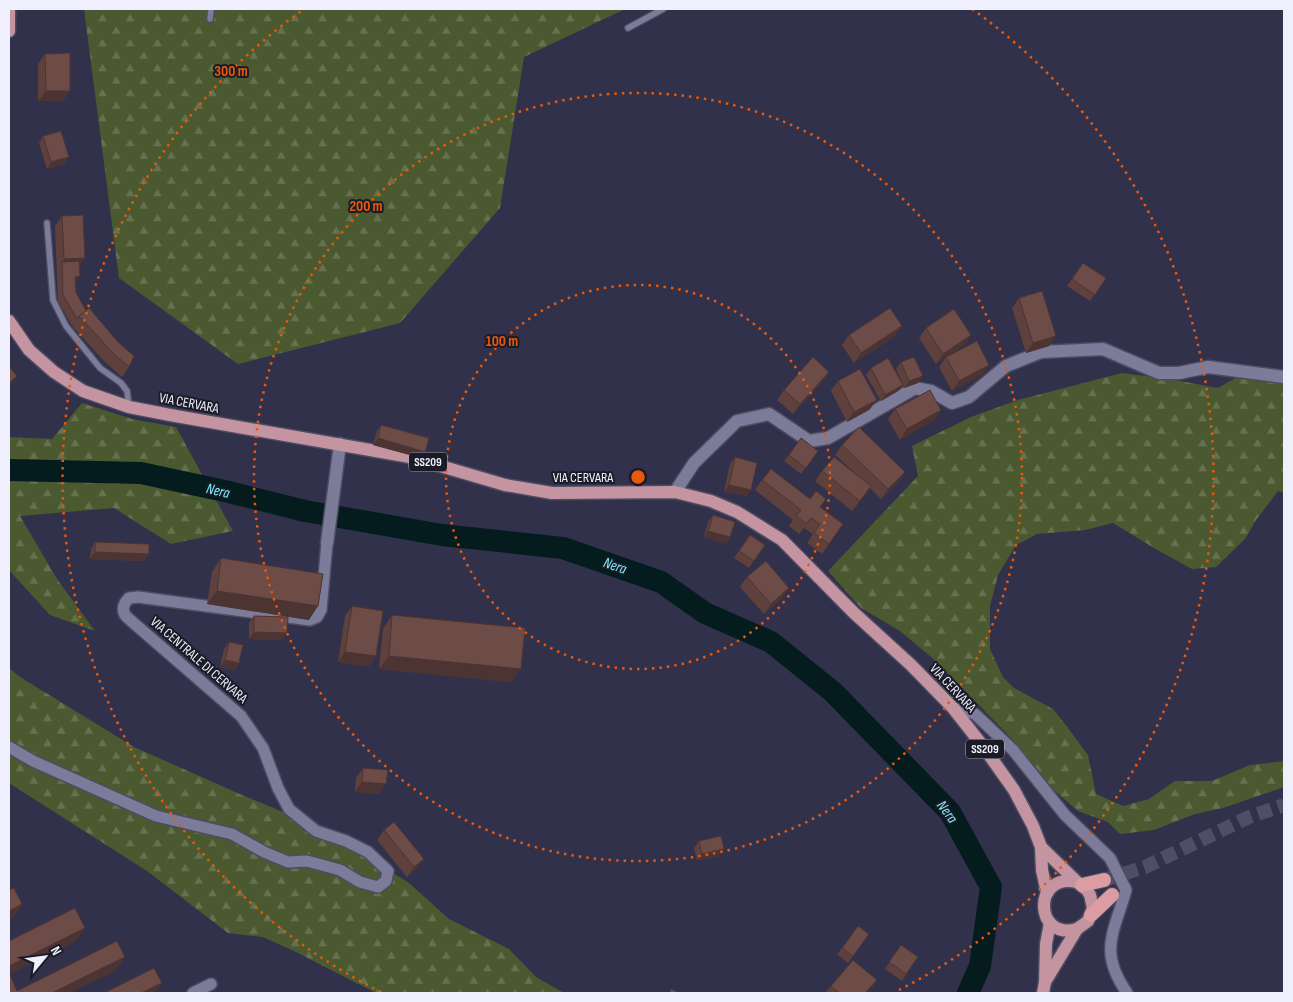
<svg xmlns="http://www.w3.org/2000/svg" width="1293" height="1002" font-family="'Sofia Sans Condensed',sans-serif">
<defs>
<pattern id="forest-firs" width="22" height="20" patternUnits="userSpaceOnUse" patternTransform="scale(1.25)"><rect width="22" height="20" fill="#4b5930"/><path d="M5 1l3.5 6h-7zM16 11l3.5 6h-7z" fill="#65714f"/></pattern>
</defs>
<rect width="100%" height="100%" fill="#32314b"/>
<g fill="url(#forest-firs)">
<polygon points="84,9 625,9 524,57 500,208 400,323 238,364 119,278"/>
<polygon points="1248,371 1284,383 1284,493 1278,491 1256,520 1245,539 1216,567 1192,569 1154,548 1113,523 1085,530 1037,534 1016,545 998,575 990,606 990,649 1003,677 1014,688 1053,709 1068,728 1088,755 1096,794 1123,806 1149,799 1175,781 1212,781 1250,765 1284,761 1284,787 1223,808 1195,814 1154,830 1120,834 1108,822 1078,811 1049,786 1013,740 937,662 900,631 861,608 828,571 918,476 912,446 971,417 1018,400 1122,373 1175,380 1218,388"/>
<polygon points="82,403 132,419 176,427 233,531 171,544 114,508 20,516 57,579 95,631 50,615 9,570 9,437 52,439"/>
<polygon points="9,668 20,677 134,747 242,795 320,827 409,883 449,919 509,949 536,977 564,993 376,993 296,952 263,937 228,933 147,871 9,783"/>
</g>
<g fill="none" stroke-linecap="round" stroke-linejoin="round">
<polyline stroke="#051c1e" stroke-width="22" points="9,470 141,473 229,492 305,511 442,535 563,548 661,582 705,613 771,642 833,692 950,812 991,887 980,966 968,993"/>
<polyline stroke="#4e4e66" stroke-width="14" stroke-dasharray="14 7" stroke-linecap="butt" points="1104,880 1145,867 1249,817 1284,805"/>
<defs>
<g id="service">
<polyline points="210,19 211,9"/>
<polyline points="628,28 663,9"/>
<polyline points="47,223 53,300 66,326 100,368 121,383 127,391 129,407"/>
</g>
<g id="minor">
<path d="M953,708L975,714L1013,750L1065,815L1110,858L1126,890C1114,933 1098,951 1127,993"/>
<path d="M9,747L33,761L156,816L232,834L264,852L288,862L307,861L340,870L360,882L378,887L386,881L388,871L368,852L346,841L316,831L289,809L278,788L263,748L241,716L129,619C121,613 122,605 129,598L138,597L310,620L317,617L321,610L327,543"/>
<polyline points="193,993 211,984"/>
</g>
<g id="tertiary">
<polyline points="675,492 694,463 737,421 769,414 809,441 828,438 915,388 931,391 952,403 969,397 1006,366 1041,352 1103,349 1159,373 1179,373 1208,367 1284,377"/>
<polyline points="327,543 340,444"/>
</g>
<g id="primary">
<polyline points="9,31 9,9"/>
<polyline points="9,321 29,350 54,372 83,391 129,407 170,415 410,457 505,485 552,493 675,492 711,501 737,512 782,540 854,613 911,665 953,708 982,745 1014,790 1033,826 1041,847 1042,870 1047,893"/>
<polyline points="1041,847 1077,882 1087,890 1090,895 1093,908 1088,921 1077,929 1045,982"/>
<path d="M1077,882C1032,872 1034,941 1077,929"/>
<polyline points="1043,993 1045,982 1046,944 1050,923"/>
</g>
<g id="trunk">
<polyline points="1082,885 1104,880"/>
<polyline points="1091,915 1112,895"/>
</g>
</defs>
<use href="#service" stroke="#4d4c62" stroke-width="8"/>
<use href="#minor" stroke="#4d4c62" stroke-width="14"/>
<use href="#tertiary" stroke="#4d4c62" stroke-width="15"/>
<use href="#primary" stroke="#4d4c62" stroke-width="15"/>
<use href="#trunk" stroke="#4d4c62" stroke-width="16"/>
<use href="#service" stroke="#7c7c9a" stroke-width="5.5"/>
<use href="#minor" stroke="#7c7c9a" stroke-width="11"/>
<use href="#tertiary" stroke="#7c7c9a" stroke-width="12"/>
<use href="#primary" stroke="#c495a0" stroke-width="12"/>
<use href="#trunk" stroke="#dc9da2" stroke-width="14"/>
</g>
<g fill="#5e403d">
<polygon points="45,54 63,101 38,101 38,64"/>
<polygon points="43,136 64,164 47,169 39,143"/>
<polygon points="62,216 85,258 79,266 75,283 76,292 86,311 129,367 122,377 105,362 72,326 58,301 55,226"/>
<polygon points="1083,263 1106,278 1090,301 1067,286"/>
<polygon points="1019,298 1049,346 1026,353 1012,308"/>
<polygon points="926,328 971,335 964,345 936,364 919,338"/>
<polygon points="849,335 895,336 854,363 842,345"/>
<polygon points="946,357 989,365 982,375 952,391 939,367"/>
<polygon points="901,362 923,376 918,383 904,388 903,385 898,391 881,401 866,375 871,368 903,384 896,369"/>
<polygon points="838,381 877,400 869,410 847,422 831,391"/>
<polygon points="822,382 793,414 777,400 784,390"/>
<polygon points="895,409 941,410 934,420 900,440 888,419"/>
<polygon points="381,425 421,458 373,445 377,431"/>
<polygon points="801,438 818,451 801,474 784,461"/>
<polygon points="842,445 905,472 898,482 881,499 870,488 852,511 815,481 822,471 853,471 835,455"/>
<polygon points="735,457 751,490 746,496 724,491 730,464"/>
<polygon points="762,480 821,507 843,524 822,554 807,543 813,534 804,528 799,534 789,526 793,520 755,490"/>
<polygon points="713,515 730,537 726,544 704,537 708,522"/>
<polygon points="750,535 765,545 749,568 734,558"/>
<polygon points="95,542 144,561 90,559 91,549"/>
<polygon points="221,558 309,620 207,604 212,572"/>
<polygon points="747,577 782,598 764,614 740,587"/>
<polygon points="352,606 376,656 369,666 338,662 345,616"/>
<polygon points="392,615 511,682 379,669 383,629"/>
<polygon points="254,616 287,633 282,640 249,639 249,623"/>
<polygon points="229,642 239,663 235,670 220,667 224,649"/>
<polygon points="363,768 379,794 355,792 356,778"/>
<polygon points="384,830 416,869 407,877 377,840"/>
<polygon points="699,841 719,856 697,860 694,848"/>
<polygon points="869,934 848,963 837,954 842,948"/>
<polygon points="901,945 918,957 902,981 885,969"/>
<polygon points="877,980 867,993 825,993 831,986"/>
</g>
<g fill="#4c3432">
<polygon points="46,91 70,91 63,101 38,101"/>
<polygon points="69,157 64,164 47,169 51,162"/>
<polygon points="85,258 78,268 62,262 64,259"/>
<polygon points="80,276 75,283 75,277"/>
<polygon points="902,326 895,336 854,363 861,353"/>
<polygon points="971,335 964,345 936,364 943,354"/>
<polygon points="1056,336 1049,346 1026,353 1033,343"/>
<polygon points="989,365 982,375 952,391 959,381"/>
<polygon points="829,372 822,382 793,414 800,404"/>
<polygon points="17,376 12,383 9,386 9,383"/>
<polygon points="923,376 918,383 904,388 909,381"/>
<polygon points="903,385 898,391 881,401 885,395"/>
<polygon points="877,400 869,410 847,422 854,412"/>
<polygon points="941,410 934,420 900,440 907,429"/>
<polygon points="378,438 425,452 421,458 373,445"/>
<polygon points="905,472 898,482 881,499 888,489"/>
<polygon points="729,485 751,490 746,496 724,491"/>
<polygon points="708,531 730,537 726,544 704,537"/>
<polygon points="95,552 149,554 144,561 90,559"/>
<polygon points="789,588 782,598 764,614 771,604"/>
<polygon points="217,591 318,606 309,620 207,604"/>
<polygon points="254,632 287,633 282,640 249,639"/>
<polygon points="345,652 376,656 369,666 338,662"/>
<polygon points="389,656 521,669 511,682 379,669"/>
<polygon points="225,660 239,663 235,670 220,667"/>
<polygon points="362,782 386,784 379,794 355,792"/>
<polygon points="724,849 719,856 697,860 702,854"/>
<polygon points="424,859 416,869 407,877 414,867"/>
<polygon points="22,904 13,918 9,920 9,911"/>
<polygon points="85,928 76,941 9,975 9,966"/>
<polygon points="125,957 115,971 70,993 52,993"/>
<polygon points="877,980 870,990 867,993 865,993"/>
<polygon points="162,983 155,993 141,993"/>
</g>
<g fill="#6d4b47" stroke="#4c3432">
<polygon points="70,53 70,91 46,91 45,54"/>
<polygon points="61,131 69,157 51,162 43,136"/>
<polygon points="83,215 85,258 64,259 62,216"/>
<polygon points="79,261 80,276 75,277 76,292 86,311 79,316 77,319 63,295 62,262"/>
<polygon points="1083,263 1106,278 1095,295 1072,279"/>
<polygon points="1042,291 1056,336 1033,343 1019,298"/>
<polygon points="89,308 118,342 134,356 129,367 112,352 79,316"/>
<polygon points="890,308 902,326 861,353 849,335"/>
<polygon points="954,309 971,335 943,354 926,328"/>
<polygon points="977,341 989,365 959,381 946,357"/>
<polygon points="813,357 829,372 800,404 784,390"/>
<polygon points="914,357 923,376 909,381 901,362"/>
<polygon points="888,358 903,385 885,395 871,368"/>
<polygon points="9,367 17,376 9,383"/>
<polygon points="860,369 877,400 854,412 838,381"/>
<polygon points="930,390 941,410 907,429 895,409"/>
<polygon points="381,425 429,438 425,452 378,438"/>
<polygon points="859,427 905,472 888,489 842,445"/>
<polygon points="801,438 818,451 806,468 789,455"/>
<polygon points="735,457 757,463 751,490 729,485"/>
<polygon points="834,457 871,486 860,501 822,471"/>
<polygon points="771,469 810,499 816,491 826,499 820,507 843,524 829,544 814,533 820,524 811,518 806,524 796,516 801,510 762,480"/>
<polygon points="713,515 735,522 730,537 708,531"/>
<polygon points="750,535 765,545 754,561 739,551"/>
<polygon points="95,542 149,544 149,554 95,552"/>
<polygon points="221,558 323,574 318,606 217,591"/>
<polygon points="766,561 789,588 771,604 747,577"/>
<polygon points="352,606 383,611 376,656 345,652"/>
<polygon points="392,615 525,628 521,669 389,656"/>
<polygon points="254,616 288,617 287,633 254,632"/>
<polygon points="229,642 243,645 239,663 225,660"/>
<polygon points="363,768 388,770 386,784 362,782"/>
<polygon points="394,822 424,859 414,867 384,830"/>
<polygon points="721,836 724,849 702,854 699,841"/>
<polygon points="14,888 22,904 9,911 9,890"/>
<polygon points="75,908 85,928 9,966 9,941"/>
<polygon points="858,926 869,934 853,956 842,948"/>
<polygon points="117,941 125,957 52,993 9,993 9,973 17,991"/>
<polygon points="901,945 918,957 906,974 889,962"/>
<polygon points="853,960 877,980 865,993 839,993 831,986"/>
<polygon points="154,968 162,983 141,993 104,993"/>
<polygon points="671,989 680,993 669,993"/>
</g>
<g fill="none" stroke="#e8590c" stroke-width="2.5" stroke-dasharray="2.5 5">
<circle cx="638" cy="477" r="192"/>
<circle cx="638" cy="477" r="384"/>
<path d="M381 992A575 575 0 0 1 304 9M972 9A575 575 0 0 1 895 992"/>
</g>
<g text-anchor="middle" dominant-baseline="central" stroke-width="4" stroke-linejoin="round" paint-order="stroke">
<g fill="#1b1b27" stroke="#afafbd" stroke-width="1">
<rect x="409" y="452.5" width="38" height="19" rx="4"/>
<rect x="966" y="739.5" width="38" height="19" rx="4"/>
</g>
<g font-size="12" font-weight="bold" fill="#efeffd">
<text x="428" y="462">SS209</text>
<text x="985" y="749">SS209</text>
</g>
<g font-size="14" fill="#efeffd" stroke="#1b1b27">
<text transform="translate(189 403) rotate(11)">VIA CERVARA</text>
<text x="583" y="477">VIA CERVARA</text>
<text transform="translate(199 660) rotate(41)">VIA CENTRALE DI CERVARA</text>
<text transform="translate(953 688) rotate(47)">VIA CERVARA</text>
</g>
<g font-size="15" font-style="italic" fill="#7cecf9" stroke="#1b1b27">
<text transform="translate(218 491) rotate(13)">Nera</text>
<text transform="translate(615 566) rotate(19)">Nera</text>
<text transform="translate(947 812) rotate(53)">Nera</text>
</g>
</g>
<circle cx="638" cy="477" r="8" fill="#e8590c" stroke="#1b1b27" stroke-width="2.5"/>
<g font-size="15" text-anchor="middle" font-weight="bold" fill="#e8590c" stroke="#1b1b27" stroke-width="4" stroke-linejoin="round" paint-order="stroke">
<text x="231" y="76">300 m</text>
<text x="366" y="211">200 m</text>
<text x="502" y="346">100 m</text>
</g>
<rect width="1293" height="1002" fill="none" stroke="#efeffd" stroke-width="20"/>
<g transform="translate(45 957) rotate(61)" stroke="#1b1b27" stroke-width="4" paint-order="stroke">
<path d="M0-4L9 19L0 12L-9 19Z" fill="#efeffd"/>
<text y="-8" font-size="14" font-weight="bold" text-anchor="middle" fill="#efeffd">N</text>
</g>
</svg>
